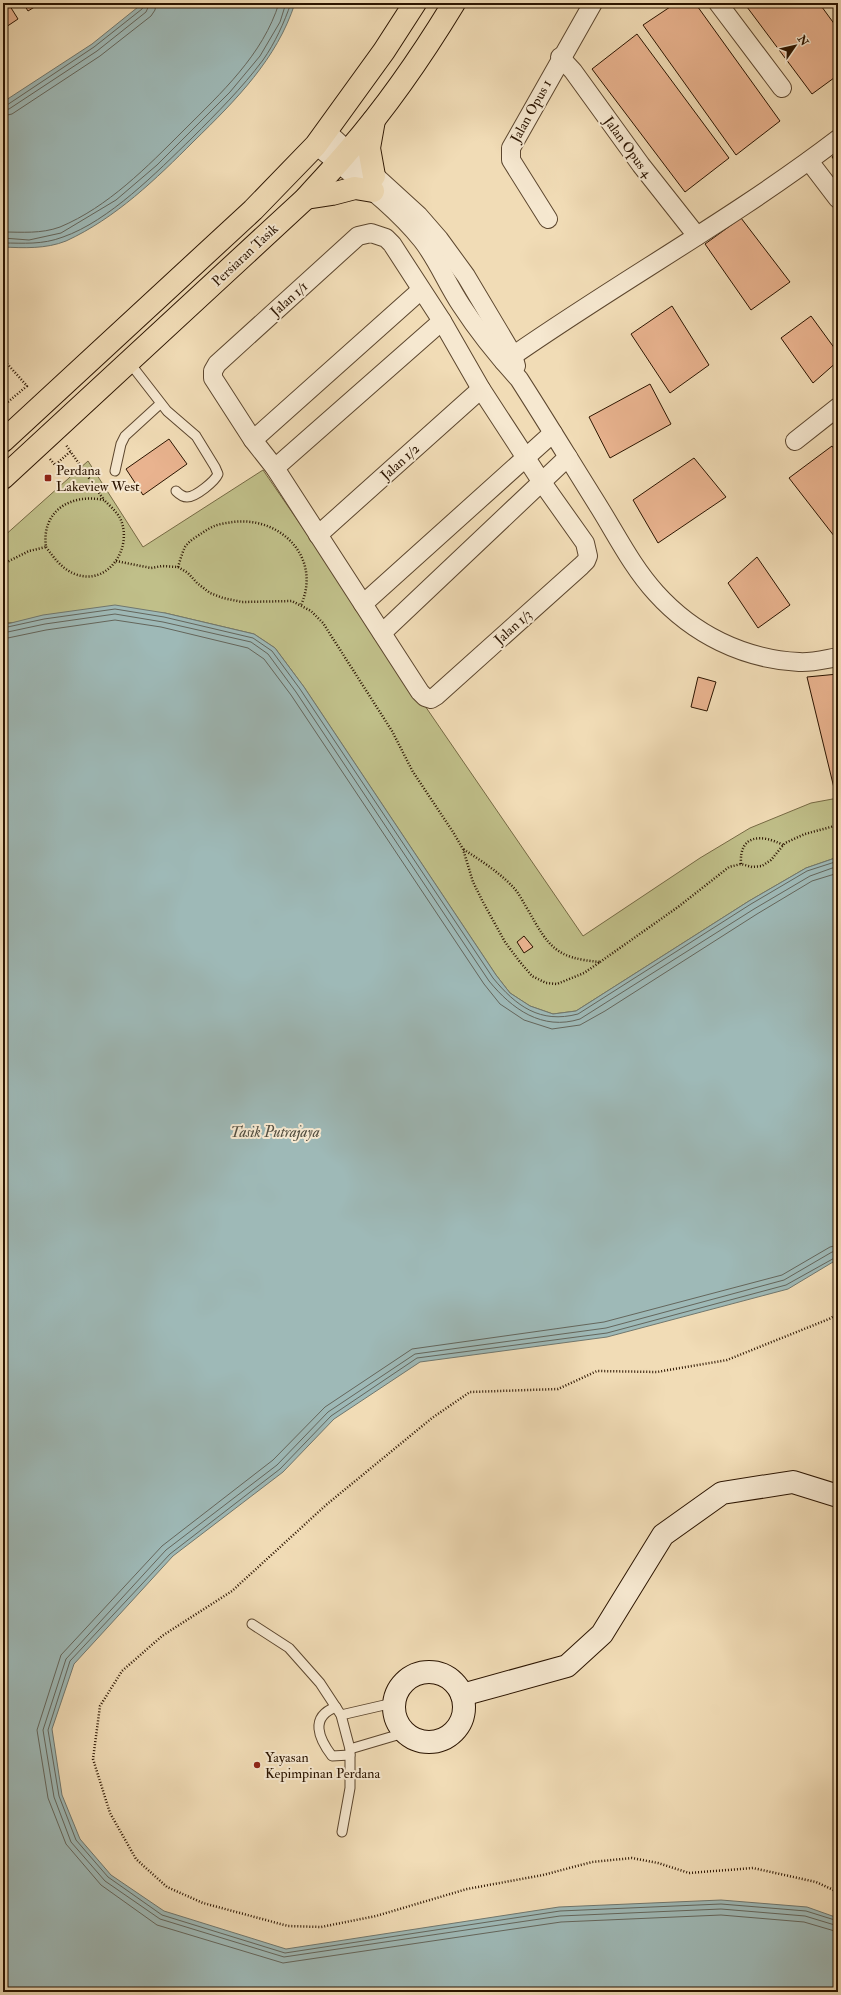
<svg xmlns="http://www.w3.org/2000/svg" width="841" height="1995" font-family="'IM FELL Double Pica',serif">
<rect width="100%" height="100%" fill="#f1dcb6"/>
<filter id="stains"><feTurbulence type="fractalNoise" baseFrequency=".005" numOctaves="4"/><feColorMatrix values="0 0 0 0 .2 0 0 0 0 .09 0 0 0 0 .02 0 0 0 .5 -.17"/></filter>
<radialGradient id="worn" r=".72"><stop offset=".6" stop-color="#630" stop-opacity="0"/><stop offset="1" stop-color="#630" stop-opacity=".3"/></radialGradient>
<polygon fill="#c0bf89" stroke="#766a44" points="88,461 143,547 263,470 583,936 700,858 750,828 811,803 838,798 838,857 806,868 749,901 576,1011 553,1014 530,1006 510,993 496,975 304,687 275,648 254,634 165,613 6,623 3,625 3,537"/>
<g fill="#9eb9b7" stroke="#70776e">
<path d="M143,3H295C277,59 236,100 194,141C156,179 116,218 66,241C46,249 24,248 3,247V102L92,44Z"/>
<polygon points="115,605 165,613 254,634 275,648 304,687 496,975 510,993 530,1006 553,1014 576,1011 749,901 806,868 838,857 838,1259 788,1289 607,1337 420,1362 334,1419 283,1472 173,1556 74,1664 52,1729 62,1795 80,1839 111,1875 164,1911 286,1949 559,1907 721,1900 807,1907 838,1918 838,1992 3,1992 3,625 43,615"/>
</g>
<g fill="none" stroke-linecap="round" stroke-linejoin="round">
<g stroke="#64665c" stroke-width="1">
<polyline points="3,105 7,105 94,47 142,9 145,3"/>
<polyline points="3,110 9,109 97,51 146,12 150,3"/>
<polyline points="3,116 12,114 100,56 151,16 155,10 156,3"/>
<path d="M3,232C22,232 41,234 60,227C108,207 147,167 184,130C221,93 263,55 279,3"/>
<polyline points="3,238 29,240 61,233 116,200 157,165 230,92 260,56 280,22 286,3"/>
<path d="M3,243C24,243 42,245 63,237C109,221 157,172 192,138C217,113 242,88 263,60C275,43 284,23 291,3"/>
<path d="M3,628L44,619L115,609L164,617L253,638L272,651L300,689L493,978C516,1006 540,1024 578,1014L751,904L807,871L838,861"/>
<path d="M3,633L45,624L115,614L163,622L251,642L268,654L296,692L489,981C512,1009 542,1031 580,1019L754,909L810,876L838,866"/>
<polyline points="3,639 46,630 115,620 161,627 248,648 264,659 291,695 484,984 500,1004 524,1020 552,1029 580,1025 605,1011 757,914 812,881 838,873"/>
<polyline points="838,1245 830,1247 782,1275 604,1322 412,1349 325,1407 273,1460 162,1546 61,1655 37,1730 48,1798 66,1844 101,1885 157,1925 283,1963 561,1922 721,1915 804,1922 838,1932"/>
<polyline points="838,1251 832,1252 784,1280 606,1328 415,1354 328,1412 277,1465 166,1550 66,1659 43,1730 54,1797 71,1842 105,1881 160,1919 284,1957 560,1916 721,1909 805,1916 838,1926"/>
<polyline points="838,1256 786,1285 607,1333 417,1358 331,1416 280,1469 170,1554 70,1661 48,1730 59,1796 76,1840 108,1877 162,1915 285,1953 560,1911 721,1904 806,1911 838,1921"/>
</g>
</g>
<g fill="#e9b38f" stroke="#2b1400">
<polygon points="3,3 8,3 18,19 3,29"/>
<polygon points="23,3 41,3 28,11"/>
<polygon points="676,3 695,3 780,121 736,155 643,25"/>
<polygon points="744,3 819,3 838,29 838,75 812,94"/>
<polygon points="637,34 729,158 685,192 592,69"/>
<polygon points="838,153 838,165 832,157"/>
<polygon points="741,218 790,282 751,310 705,244"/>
<polygon points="672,306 709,365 670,393 631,334"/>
<polygon points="811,316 838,353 838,361 813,383 781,338"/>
<polygon points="650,384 671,424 610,458 589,417"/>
<polygon points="169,439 187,464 143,495 126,469"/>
<polygon points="832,446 838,454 838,541 789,478"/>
<polygon points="694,458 726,497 658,543 633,500"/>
<polygon points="757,557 790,605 758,628 728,583"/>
<polygon points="838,674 838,787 834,788 807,677"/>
<polygon points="698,677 716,682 707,711 691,707"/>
<polygon points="524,936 533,947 524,953 517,942"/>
</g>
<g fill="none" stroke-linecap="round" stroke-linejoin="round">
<defs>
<g id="lane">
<path d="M129,362L167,411L196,436L215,467L218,474C215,481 196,497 187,497C183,497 179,494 176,491"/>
<polyline points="115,471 121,444 125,436 160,404"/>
<polyline points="252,1624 289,1648 320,1683 341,1715 350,1749 350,1788 342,1832"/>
<path d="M336,1707C309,1717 319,1739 332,1756L350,1755"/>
<polyline points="341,1715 393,1703"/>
<polyline points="350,1749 404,1733"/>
</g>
<g id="street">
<polyline points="718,3 782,88"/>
<polyline points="560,57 573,71 641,165 697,236"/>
<polyline points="327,132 419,216 439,239 466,276 513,355 516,366"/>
<path d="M316,145C352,175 392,203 422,240C437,259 447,284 461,305C478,331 498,356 519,379C546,421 572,464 599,507C617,536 633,568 656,593C693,634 743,659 799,662C811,663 826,659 838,657"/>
<polyline points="809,161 838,199"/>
<polyline points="548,219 511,160 511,148 593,3"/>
<polygon points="371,233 386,238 392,244 442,321 481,389 541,481 585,543 588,556 586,561 581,566 436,696 431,699 425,697 420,692 275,468 253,440 213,378 213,371 217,364 358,236"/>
<path d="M504,362C613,285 732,220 838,139"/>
<polyline points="253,440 421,290"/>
<polyline points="795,441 838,407"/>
<polyline points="275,468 442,321"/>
<polyline points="318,535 481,389"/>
<polyline points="363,604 553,433"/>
<polyline points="382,633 568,457"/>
</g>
<g id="secondary">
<circle cx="429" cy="1707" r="35"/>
<polyline points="462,1695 567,1666 602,1634 663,1535 722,1493 793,1482 838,1496"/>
</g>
<g id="primary">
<polyline points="374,176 369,148 374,120"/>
<polyline points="306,198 332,194 355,188 373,191"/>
<polyline points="3,441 253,210 316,145 384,51 415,3"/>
<path d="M3,478L306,198C320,182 335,167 349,150C388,105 423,54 454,3"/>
</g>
</defs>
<use href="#lane" stroke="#5c462e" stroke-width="11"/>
<use href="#street" stroke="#5c462e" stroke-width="20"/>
<use href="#secondary" stroke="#2b1400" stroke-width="24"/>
<use href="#primary" stroke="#2b1400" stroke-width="24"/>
<g stroke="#2b1400" stroke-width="2.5" stroke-dasharray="1 2" stroke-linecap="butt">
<polyline points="3,359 27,386 3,406"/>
<polyline points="50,459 55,465 71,451"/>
<path d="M46,547C54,558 62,569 75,574C108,587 134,547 120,518C116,511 109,505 104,500"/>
<path d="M116,561L151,568L162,566L178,567L188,573L197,583L210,593L223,598L242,602L292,601L311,611L323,623L392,731L413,772L453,832L463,849L473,882L483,902L505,942L520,962L532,976L546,983L557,984L584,973L600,962C555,958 549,947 528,910C523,902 519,893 513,887C499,872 480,860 463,849"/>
<path d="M3,564L29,551L46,547C41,511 71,493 104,500L66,445"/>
<path d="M178,567C180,561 182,553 185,547C189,541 196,537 202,533C205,531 208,529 212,527C218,524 226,523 233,522C281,516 322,558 301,605"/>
<path d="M741,864C739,834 762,834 783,845"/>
<polyline points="600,962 678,907 729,867 741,864 752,867 762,866 771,860 785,843 805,834 838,825"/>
<polyline points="838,1314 829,1319 727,1360 657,1372 597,1371 558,1389 470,1392 432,1418 326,1505 232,1591 162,1636 122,1671 100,1706 93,1759 110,1813 136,1859 167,1887 203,1903 288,1926 321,1927 376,1916 467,1889 543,1875 592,1862 632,1858 658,1863 689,1873 753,1868 816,1882 838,1892"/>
</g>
<use href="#lane" stroke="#f6e8d0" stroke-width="9"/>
<use href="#street" stroke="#f6e8d0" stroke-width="18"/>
<use href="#secondary" stroke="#f6e8d0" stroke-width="22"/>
<use href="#primary" stroke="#f1dcb6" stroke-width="22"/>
</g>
<g fill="#8f2418" stroke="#f6e8d0" stroke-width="1.5">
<rect x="44" y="474" width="8" height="8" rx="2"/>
<circle cx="257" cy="1765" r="4"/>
</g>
<g text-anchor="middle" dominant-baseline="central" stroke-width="4" stroke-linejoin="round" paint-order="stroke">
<g font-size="14" fill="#2b1400" stroke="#f6e8d0">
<text transform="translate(531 111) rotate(-61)">Jalan Opus 1</text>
<text transform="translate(628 147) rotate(54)">Jalan Opus 4</text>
<text transform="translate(245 255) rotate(-43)">Persiaran Tasik</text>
<text transform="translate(289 299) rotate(-42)">Jalan 1/1</text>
<text transform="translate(400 462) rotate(-42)">Jalan 1/2</text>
<text transform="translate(513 627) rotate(-42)">Jalan 1/3</text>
</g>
<g font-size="14" fill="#2b1400" stroke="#f6e8d0" text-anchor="start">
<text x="56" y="470">Perdana<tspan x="56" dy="16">Lakeview West</tspan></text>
<text x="265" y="1757">Yayasan<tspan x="265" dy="16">Kepimpinan Perdana</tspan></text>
</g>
<g font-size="15" font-style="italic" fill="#534e40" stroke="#f6e8d0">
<text x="275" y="1132">Tasik Putrajaya</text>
</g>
</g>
<rect width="841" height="1995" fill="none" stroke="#f1dcb6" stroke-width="16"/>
<rect x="4" y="4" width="833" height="1987" fill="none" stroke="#2b1400" stroke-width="2"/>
<rect x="8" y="8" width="825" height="1979" fill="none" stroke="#2b1400"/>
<g transform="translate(795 46) rotate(56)" stroke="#f6e8d0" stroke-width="3" paint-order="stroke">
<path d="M0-3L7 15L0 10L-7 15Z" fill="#2b1400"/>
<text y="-6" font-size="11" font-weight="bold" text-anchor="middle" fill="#2b1400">N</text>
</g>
<rect width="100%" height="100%" filter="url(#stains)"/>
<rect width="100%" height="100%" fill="url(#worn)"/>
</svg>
